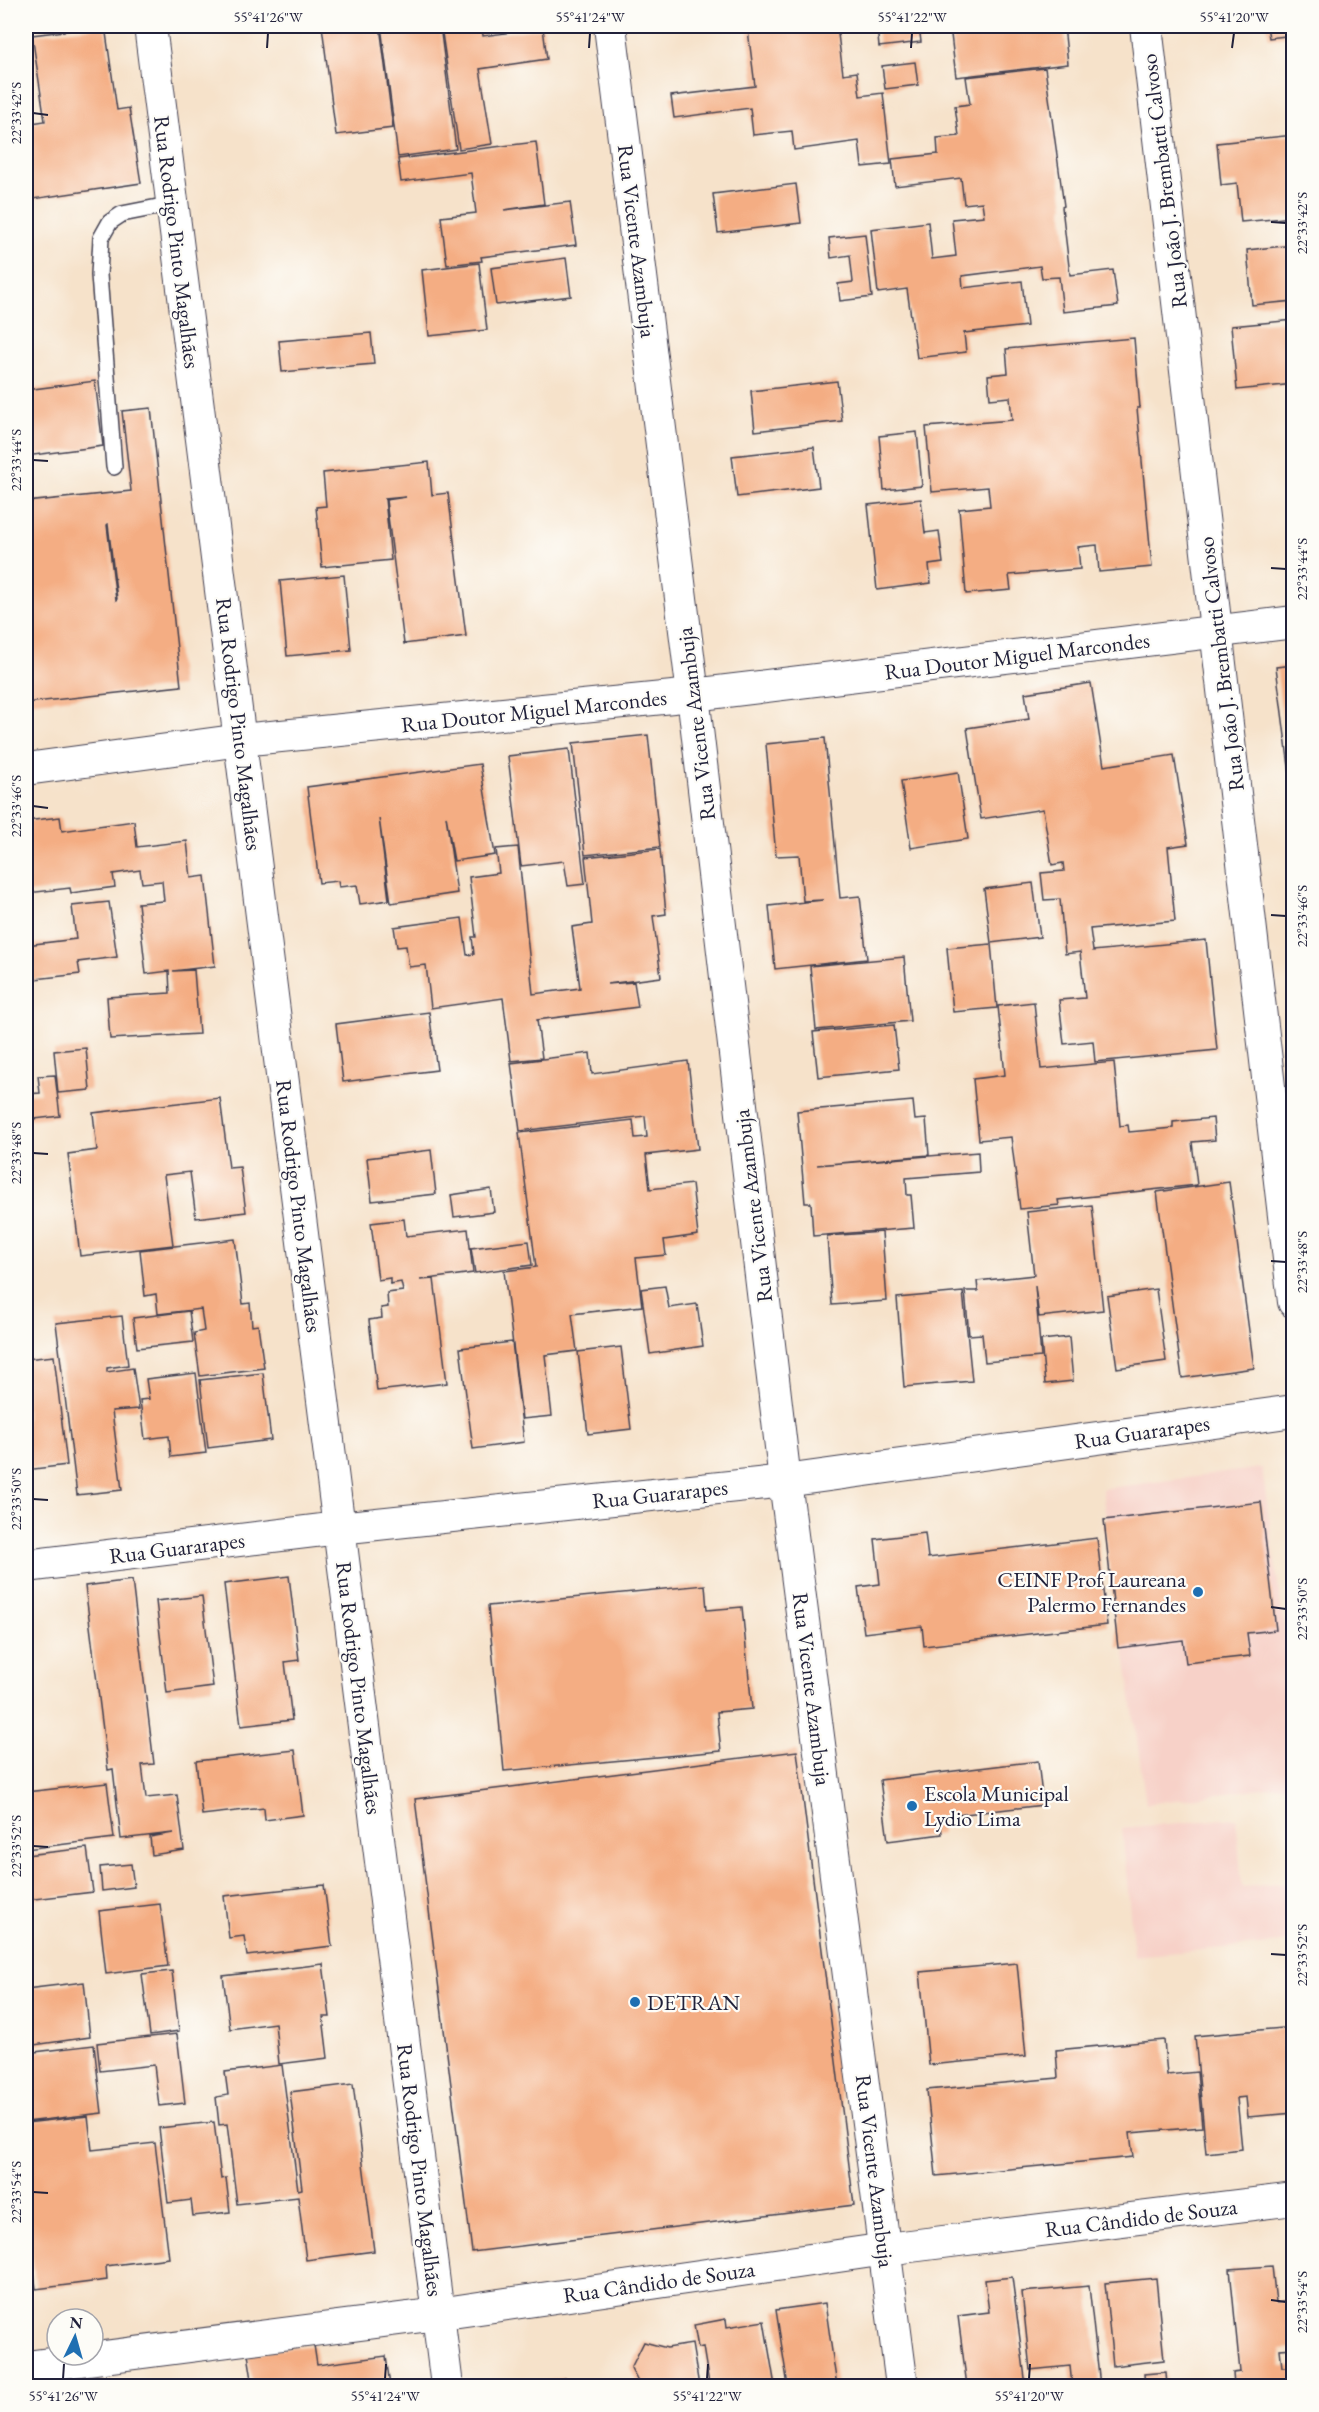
<svg xmlns="http://www.w3.org/2000/svg" width="1319" height="2412" font-family="'EB Garamond',serif">
<rect width="100%" height="100%" fill="#fdfcf7"/>
<filter id="ink" filterUnits="userSpaceOnUse"><feTurbulence type="fractalNoise" baseFrequency=".0167" numOctaves="2"/><feDisplacementMap in="SourceGraphic" scale="12" xChannelSelector="R" yChannelSelector="G"/><feConvolveMatrix kernelMatrix="1 2 1 2 8 2 1 2 1" color-interpolation-filters="sRGB"/></filter>
<filter id="wash" filterUnits="userSpaceOnUse"><feTurbulence type="fractalNoise" baseFrequency=".008" numOctaves="4" result="noise"/><feDisplacementMap in="SourceGraphic" scale="24" xChannelSelector="R" yChannelSelector="G"/><feGaussianBlur stdDeviation="1.35" result="paint"/><feColorMatrix in="noise" values="0 0 0 0 0 0 0 0 0 0 0 0 0 0 0 0 0 1.4 0 .05"/><feComposite in="paint" operator="in"/></filter>
<g filter="url(#wash)">
<rect width="100%" height="100%" fill="#f6e2ca"/>
<g fill="#f7d1c8">
<polygon points="1262,1468 1293,1694 1293,1784 1146,1804 1102,1489"/>
<polygon points="1236,1818 1242,1887 1293,1883 1293,1942 1134,1956 1122,1828"/>
</g>
<g id="blocks">
<g fill="#f4ad83" fill-rule="evenodd">
<polygon points="105,26 117,110 129,108 141,183 26,200 26,124 45,121 32,35"/>
<polygon points="322,26 380,26 393,128 336,135"/>
<polygon points="381,26 440,26 456,149 398,157"/>
<polygon points="441,26 482,26 483,36 543,28 547,59 480,69 492,144 459,149"/>
<polygon points="786,26 837,26 843,74 857,72 860,96 883,93 891,164 862,167 859,141 794,150 792,131 753,135 750,108 674,118 671,96 755,86 748,30"/>
<polygon points="877,26 919,26 921,42 879,47"/>
<polygon points="950,26 1064,26 1068,64 956,77"/>
<polygon points="1267,26 1294,26 1294,35 1269,38"/>
<polygon points="915,62 918,85 885,89 882,66"/>
<polygon points="1045,68 1064,206 1062,207 1070,275 1113,270 1118,306 1063,312 1059,277 1042,278 1040,266 962,276 963,288 1022,281 1027,326 964,333 966,352 917,358 907,289 878,293 871,229 928,222 932,259 956,256 952,219 984,216 982,202 964,204 961,178 895,186 892,159 938,154 937,138 959,136 955,106 970,104 966,77"/>
<polygon points="1294,135 1294,217 1241,222 1237,183 1221,185 1217,143"/>
<polygon points="536,142 544,204 504,210 570,202 576,245 481,257 482,261 447,265 441,217 476,213 471,173 401,182 398,159"/>
<polygon points="796,184 801,223 718,233 713,194"/>
<polygon points="865,234 872,297 840,301 838,284 853,282 850,255 831,258 829,238"/>
<polygon points="1294,245 1294,301 1252,305 1247,250"/>
<polygon points="566,258 571,296 496,305 491,268"/>
<polygon points="479,263 487,330 429,336 422,270"/>
<polygon points="1294,320 1294,384 1237,390 1231,326"/>
<polygon points="371,333 374,364 282,372 279,341"/>
<polygon points="1134,338 1140,408 1137,408 1152,567 1099,572 1097,545 1078,547 1080,569 1009,575 1011,590 966,594 959,509 990,506 988,487 932,492 926,427 1012,420 1010,397 990,399 988,375 1008,373 1006,349"/>
<polygon points="95,381 103,446 26,456 26,390"/>
<polygon points="837,381 842,421 755,431 751,391"/>
<path d="M151,408L181,686L26,703V502L131,491L122,411ZM108,524L117,599L116,600L107,525Z"/>
<polygon points="917,432 922,486 884,490 879,436"/>
<polygon points="814,447 819,487 737,497 732,456"/>
<polygon points="429,462 432,495 448,493 466,636 404,644 386,500 406,497 385,499 391,560 322,567 316,507 326,506 323,473"/>
<polygon points="921,499 925,533 939,531 943,563 929,565 931,583 877,590 868,505"/>
<polygon points="344,575 351,650 287,656 280,581"/>
<polygon points="1294,665 1294,790 1292,790 1276,667"/>
<polygon points="1091,683 1104,766 1174,755 1188,844 1168,847 1175,921 1090,929 1093,951 1206,940 1217,1050 1095,1062 1093,1041 1064,1044 1059,1000 1085,998 1080,952 1065,954 1060,899 1044,900 1041,873 1064,871 1063,863 1052,865 1043,809 981,819 967,728 1029,719 1025,693"/>
<polygon points="648,735 660,847 585,855 573,743"/>
<polygon points="825,738 840,898 860,896 867,959 775,969 769,906 823,900 803,901 799,855 776,856 766,744"/>
<polygon points="569,749 585,884 568,886 564,861 521,866 508,756"/>
<polygon points="480,764 495,855 454,861 446,816 457,893 391,903 379,818 389,900 360,904 357,885 339,887 338,881 319,883 307,787"/>
<polygon points="958,772 968,839 911,848 901,781"/>
<polygon points="60,817 62,831 134,821 137,847 187,841 191,878 205,876 215,966 173,971 194,970 199,1034 110,1039 107,997 170,993 169,971 146,974 138,903 164,901 162,881 142,883 140,870 113,874 115,887 71,893 70,888 28,893 26,821"/>
<polygon points="518,847 533,994 580,988 572,927 592,924 585,857 660,849 666,914 653,916 661,977 607,984 634,982 638,1007 537,1020 542,1058 511,1061 503,998 431,1008 426,965 409,967 406,946 397,947 394,927 462,918 467,955 474,954 472,937 476,937 469,877 499,873 496,849"/>
<polygon points="1033,883 1040,937 991,943 984,889"/>
<polygon points="109,902 117,957 78,962 80,974 26,980 26,945 76,939 72,906"/>
<polygon points="991,944 997,1008 953,1012 947,948"/>
<polygon points="904,957 910,1021 816,1030 810,966"/>
<polygon points="1034,1002 1041,1069 1114,1062 1120,1126 1128,1125 1129,1132 1173,1128 1173,1122 1213,1118 1215,1140 1192,1142 1197,1185 1058,1200 1059,1205 1020,1209 1011,1137 979,1140 973,1079 1005,1075 998,1006"/>
<polygon points="429,1012 437,1070 343,1082 336,1024"/>
<polygon points="894,1025 899,1069 818,1077 813,1032"/>
<polygon points="86,1048 90,1090 58,1093 54,1051"/>
<polygon points="590,1053 592,1074 688,1061 698,1149 646,1155 650,1189 692,1184 698,1235 664,1240 666,1255 636,1258 642,1306 572,1314 577,1351 545,1355 552,1416 522,1419 504,1271 536,1267 519,1133 633,1120 635,1138 647,1137 645,1116 520,1131 511,1063"/>
<polygon points="55,1075 60,1116 26,1120 26,1094 40,1093 38,1076"/>
<polygon points="220,1098 229,1168 240,1167 246,1212 196,1218 190,1172 164,1175 173,1245 80,1256 68,1154 97,1150 93,1113"/>
<polygon points="913,1101 915,1120 926,1119 929,1155 817,1165 978,1152 979,1172 906,1178 907,1195 911,1195 914,1228 813,1236 811,1203 805,1203 797,1111"/>
<polygon points="431,1150 436,1194 372,1201 367,1158"/>
<polygon points="1229,1182 1254,1368 1182,1378 1157,1192"/>
<polygon points="491,1189 494,1212 454,1217 451,1195"/>
<polygon points="1092,1205 1103,1310 1039,1317 1035,1286 1041,1357 985,1362 982,1334 969,1335 965,1291 978,1291 977,1281 1034,1275 1027,1212"/>
<polygon points="404,1219 406,1236 468,1229 473,1273 420,1280 434,1279 447,1383 377,1391 369,1320 382,1318 381,1308 388,1307 387,1293 403,1291 401,1282 390,1284 390,1278 378,1280 371,1223"/>
<polygon points="882,1232 887,1301 832,1305 827,1236"/>
<polygon points="235,1239 243,1304 250,1303 252,1326 258,1325 264,1368 200,1376 194,1333 204,1331 201,1309 158,1314 156,1294 145,1296 140,1250"/>
<polygon points="529,1241 532,1265 475,1273 471,1248"/>
<polygon points="665,1286 669,1308 697,1304 703,1346 650,1354 641,1289"/>
<polygon points="1156,1289 1166,1361 1117,1368 1107,1296"/>
<polygon points="963,1292 972,1381 904,1387 897,1298"/>
<polygon points="189,1311 193,1342 137,1348 133,1318"/>
<polygon points="122,1316 128,1365 107,1368 107,1372 133,1368 139,1409 112,1411 122,1490 77,1495 56,1323"/>
<polygon points="1069,1337 1073,1381 1045,1384 1041,1340"/>
<polygon points="512,1342 524,1442 473,1449 460,1348"/>
<polygon points="621,1347 631,1429 588,1434 578,1352"/>
<polygon points="54,1356 67,1465 26,1470 26,1359"/>
<polygon points="196,1373 206,1453 171,1457 169,1436 145,1439 140,1400 149,1399 146,1379"/>
<polygon points="263,1373 271,1440 208,1448 200,1380"/>
<polygon points="1261,1502 1276,1630 1247,1633 1250,1656 1186,1663 1183,1640 1118,1648 1104,1520"/>
<polygon points="925,1533 928,1558 1097,1538 1107,1625 924,1646 922,1626 864,1633 858,1587 880,1584 875,1539"/>
<polygon points="289,1576 299,1660 285,1662 292,1720 241,1726 224,1584"/>
<polygon points="132,1580 154,1764 142,1765 146,1798 177,1795 184,1850 152,1855 150,1837 173,1833 121,1839 113,1769 108,1770 85,1586"/>
<polygon points="705,1585 707,1610 742,1607 752,1709 717,1712 721,1751 504,1771 488,1606"/>
<polygon points="202,1596 213,1687 167,1693 156,1601"/>
<polygon points="295,1750 303,1815 265,1820 264,1808 202,1815 196,1761"/>
<polygon points="797,1751 854,2205 472,2252 415,1799"/>
<polygon points="1038,1761 1043,1805 940,1817 942,1834 888,1841 880,1780"/>
<polygon points="107,1783 114,1838 26,1849 26,1792"/>
<polygon points="87,1848 93,1892 26,1900 26,1855"/>
<polygon points="131,1864 134,1887 102,1891 100,1867"/>
<polygon points="324,1885 332,1946 247,1956 244,1936 229,1938 224,1896"/>
<polygon points="160,1904 168,1966 106,1974 99,1911"/>
<polygon points="1017,1963 1026,2056 929,2065 920,1972"/>
<polygon points="323,1964 330,2017 323,2017 328,2058 279,2064 275,2023 230,2029 223,1976"/>
<polygon points="172,1971 179,2031 150,2035 142,1974"/>
<polygon points="84,1982 90,2037 27,2046 26,1989"/>
<polygon points="1294,2027 1294,2113 1248,2117 1246,2097 1237,2098 1242,2149 1206,2153 1195,2036"/>
<polygon points="177,2034 185,2103 159,2106 154,2065 100,2071 97,2043"/>
<polygon points="1164,2040 1167,2075 1197,2072 1202,2127 1130,2133 1133,2157 936,2176 927,2090 1058,2078 1056,2050"/>
<polygon points="94,2045 102,2113 26,2122 26,2053"/>
<polygon points="282,2065 298,2190 302,2189 290,2092 353,2084 374,2251 306,2260 298,2197 237,2204 227,2124 219,2125 216,2097 228,2095 225,2072"/>
<polygon points="88,2116 92,2150 155,2143 169,2258 106,2266 107,2280 36,2289 26,2204 26,2123"/>
<polygon points="214,2122 221,2179 226,2178 230,2212 193,2216 191,2200 168,2203 159,2128"/>
<polygon points="1272,2266 1276,2303 1290,2301 1294,2348 1280,2349 1282,2367 1294,2367 1294,2386 1234,2386 1233,2373 1240,2372 1230,2269"/>
<polygon points="1012,2277 1026,2386 967,2386 958,2316 989,2312 985,2280"/>
<polygon points="1156,2278 1164,2360 1113,2366 1105,2283"/>
<polygon points="1089,2286 1100,2386 1072,2386 1070,2366 1030,2370 1022,2292"/>
<polygon points="825,2303 837,2386 788,2386 776,2310"/>
<polygon points="726,2319 727,2327 764,2321 775,2386 702,2386 709,2384 703,2347 698,2348 694,2325"/>
<polygon points="644,2342 667,2348 692,2344 699,2386 640,2386 631,2368"/>
<polygon points="314,2345 317,2365 386,2356 390,2386 253,2386 248,2354"/>
<polygon points="1166,2372 1167,2386 1145,2386 1144,2374"/>
<polygon points="565,2378 566,2386 525,2386 525,2385"/>
</g>
</g>
</g>
<g filter="url(#ink)">
<use href="#blocks" fill-opacity="0" stroke="#423f50" stroke-width="1.5"/>
<g fill="none" stroke-linecap="round" stroke-linejoin="round">
<defs>
<polyline id="lane" points="114,467 99,275 101,238 110,222 122,214 173,204"/>
<g id="street">
<polyline points="150,26 447,2386"/>
<polyline points="610,26 693,695 785,1481 902,2386"/>
<polyline points="1146,26 1294,1302"/>
<polyline points="26,769 241,740 693,695 1294,622"/>
<polyline points="26,1566 339,1528 785,1481 1294,1411"/>
<polyline points="26,2367 438,2314 886,2249 1294,2199"/>
</g>
</defs>
<use href="#lane" stroke="#423f50" stroke-width="18"/>
<use href="#street" stroke="#423f50" stroke-width="34"/>
<use href="#lane" stroke="#fff" stroke-width="15"/>
<use href="#street" stroke="#fff" stroke-width="32"/>
</g>
</g>
<path fill="none" stroke="#22223b" stroke-width="2" d="M267,48L268,33M589,48L590,33M911,48L912,33M1232,48L1234,33M33,113L48,115M1271,222L1286,223M33,460L48,461M1271,568L1286,569M33,806L48,808M1271,915L1286,916M33,1153L48,1154M1271,1261L1286,1262M33,1499L48,1500M1271,1607L1286,1609M33,1846L48,1847M1271,1954L1286,1955M33,2192L48,2193M1271,2300L1286,2302M63,2379L64,2364M385,2379L386,2364M707,2379L708,2364M1029,2379L1030,2364"/>
<g fill="#1f6fb2" stroke="#fdfcf7" stroke-width="2">
<circle cx="1198" cy="1592" r="6"/>
<circle cx="912" cy="1806" r="6"/>
<circle cx="635" cy="2002" r="6"/>
</g>
<g text-anchor="middle" dominant-baseline="central" stroke-width="4.5" stroke-linejoin="round" paint-order="stroke">
<g font-size="22" fill="#22223b" stroke="#fdfcf7">
<text transform="translate(1164 181) rotate(-97)">Rua João J. Brembatti Calvoso</text>
<text transform="translate(637 241) rotate(83)">Rua Vicente Azambuja</text>
<text transform="translate(177 242) rotate(83)">Rua Rodrigo Pinto Magalhães</text>
<text transform="translate(1017 656) rotate(-7)">Rua Doutor Miguel Marcondes</text>
<text transform="translate(1221 664) rotate(-97)">Rua João J. Brembatti Calvoso</text>
<text transform="translate(534 711) rotate(-6)">Rua Doutor Miguel Marcondes</text>
<text transform="translate(239 724) rotate(83)">Rua Rodrigo Pinto Magalhães</text>
<text transform="translate(696 724) rotate(-97)">Rua Vicente Azambuja</text>
<text transform="translate(299 1206) rotate(83)">Rua Rodrigo Pinto Magalhães</text>
<text transform="translate(753 1206) rotate(-97)">Rua Vicente Azambuja</text>
<text transform="translate(1142 1432) rotate(-8)">Rua Guararapes</text>
<text transform="translate(660 1494) rotate(-6)">Rua Guararapes</text>
<text transform="translate(177 1548) rotate(-7)">Rua Guararapes</text>
<text transform="translate(359 1688) rotate(83)">Rua Rodrigo Pinto Magalhães</text>
<text transform="translate(812 1689) rotate(83)">Rua Vicente Azambuja</text>
<text transform="translate(420 2170) rotate(83)">Rua Rodrigo Pinto Magalhães</text>
<text transform="translate(875 2171) rotate(83)">Rua Vicente Azambuja</text>
<text transform="translate(1141 2218) rotate(-7)">Rua Cândido de Souza</text>
<text transform="translate(659 2282) rotate(-8)">Rua Cândido de Souza</text>
</g>
<g font-size="22" fill="#22223b" stroke="#fdfcf7" text-anchor="start">
<text x="1186" y="1579" text-anchor="end">CEINF Prof Laureana<tspan x="1186" dy="25">Palermo Fernandes</tspan></text>
<text x="924" y="1793">Escola Municipal<tspan x="924" dy="25">Lydio Lima</tspan></text>
<text x="647" y="2002">DETRAN</text>
</g>
</g>
<rect width="1319" height="2412" fill="none" stroke="#fdfcf7" stroke-width="66"/>
<g transform="translate(75 2337) rotate(5)"><circle r="28" fill="#fdfcf7" stroke="#a5a5ac" stroke-width="1.5"/>
<path d="M0-4.5L10 22L0 15L-10 22Z" fill="#1f6fb2"/>
<text y="-9" font-size="16" font-weight="bold" text-anchor="middle" fill="#22223b">N</text>
</g>
<rect x="33" y="33" width="1253" height="2346" fill="none" stroke="#22223b" stroke-width="2"/>
<g font-size="15" text-anchor="middle" fill="#22223b">
<text x="268" y="22">55°41'26"W</text>
<text x="590" y="22">55°41'24"W</text>
<text x="912" y="22">55°41'22"W</text>
<text x="1234" y="22">55°41'20"W</text>
<text transform="translate(16 113) rotate(-90)" y="5">22°33'42"S</text>
<text transform="translate(1302 223) rotate(-90)" y="5">22°33'42"S</text>
<text transform="translate(16 460) rotate(-90)" y="5">22°33'44"S</text>
<text transform="translate(1302 569) rotate(-90)" y="5">22°33'44"S</text>
<text transform="translate(16 806) rotate(-90)" y="5">22°33'46"S</text>
<text transform="translate(1302 916) rotate(-90)" y="5">22°33'46"S</text>
<text transform="translate(16 1153) rotate(-90)" y="5">22°33'48"S</text>
<text transform="translate(1302 1262) rotate(-90)" y="5">22°33'48"S</text>
<text transform="translate(16 1499) rotate(-90)" y="5">22°33'50"S</text>
<text transform="translate(1302 1609) rotate(-90)" y="5">22°33'50"S</text>
<text transform="translate(16 1846) rotate(-90)" y="5">22°33'52"S</text>
<text transform="translate(1302 1955) rotate(-90)" y="5">22°33'52"S</text>
<text transform="translate(16 2192) rotate(-90)" y="5">22°33'54"S</text>
<text transform="translate(1302 2302) rotate(-90)" y="5">22°33'54"S</text>
<text x="63" y="2401">55°41'26"W</text>
<text x="385" y="2401">55°41'24"W</text>
<text x="707" y="2401">55°41'22"W</text>
<text x="1029" y="2401">55°41'20"W</text>
</g>
</svg>
